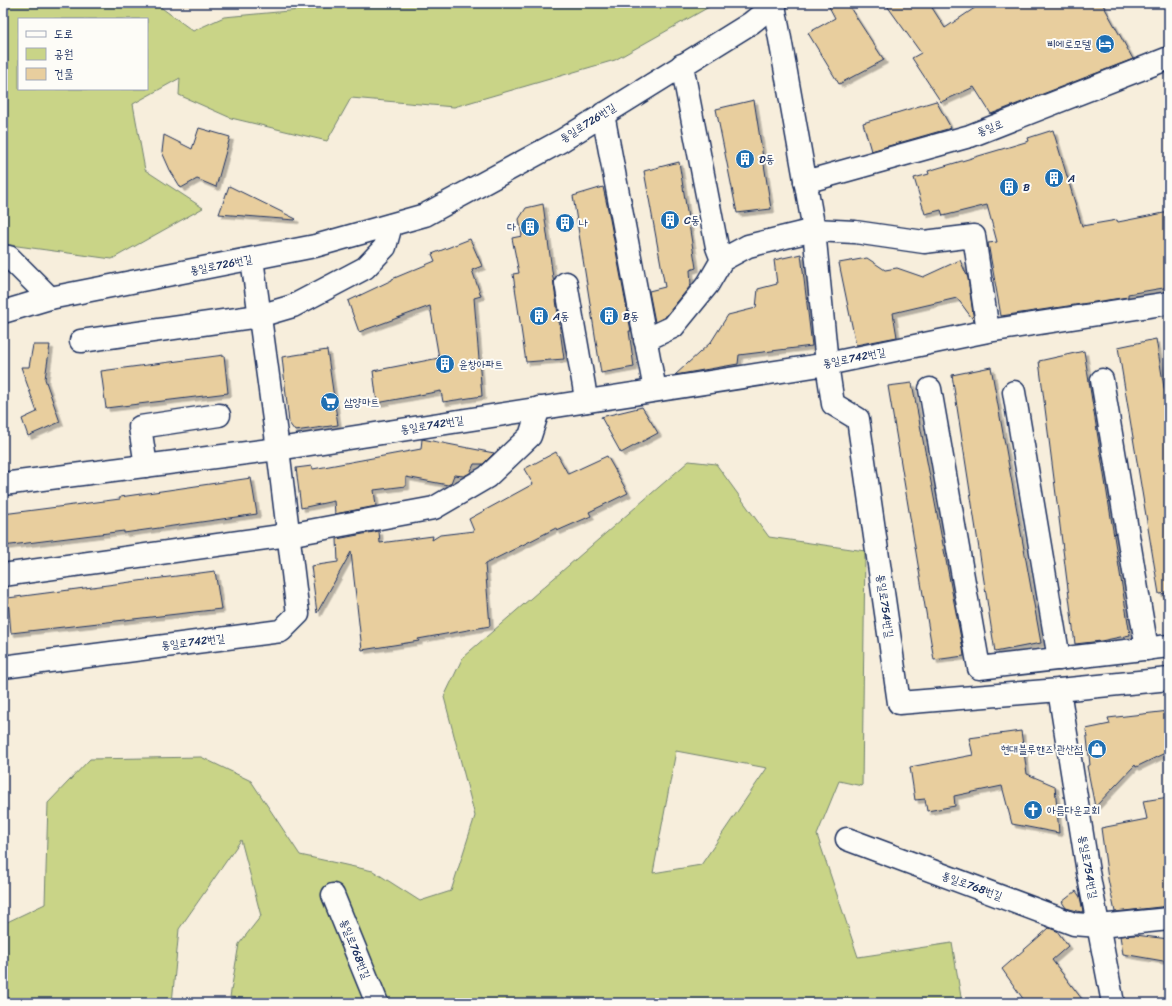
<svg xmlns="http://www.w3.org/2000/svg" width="1172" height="1006" font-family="Sriracha,'Poor Story',sans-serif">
<defs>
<filter id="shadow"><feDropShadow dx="3.5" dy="3.5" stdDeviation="0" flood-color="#0004"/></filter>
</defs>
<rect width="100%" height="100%" fill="#f7eedc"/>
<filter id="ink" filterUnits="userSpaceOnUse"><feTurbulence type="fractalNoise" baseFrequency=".025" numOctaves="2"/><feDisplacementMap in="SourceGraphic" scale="8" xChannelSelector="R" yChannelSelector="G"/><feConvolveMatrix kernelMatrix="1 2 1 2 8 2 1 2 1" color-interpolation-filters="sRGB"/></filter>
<g filter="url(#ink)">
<g fill="#c9d487" stroke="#728272" fill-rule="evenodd">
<path d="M3,3H155L193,31L224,17L364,4V3H716L615,60L454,107L351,98L327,141L231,118L179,95L180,78L133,104L145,170L203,208L112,259L3,244ZM19,19H147V89H19Z"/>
<path d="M689,461L716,464L769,537L865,551L862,786L839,781L817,835L858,957L952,943L962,1003H294L230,997L239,944L261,916L241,840L179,929L172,1003H3V924L45,904L48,803L90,759L201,757L251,781L300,855L373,871L420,901L451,891L475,816L444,697L463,657ZM676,751L767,768L701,865L653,873Z"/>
</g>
<g fill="#e8ce9e" stroke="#1b2f5e" filter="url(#shadow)">
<polygon points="827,3 847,3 884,60 839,84 808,33 835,18"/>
<polygon points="885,3 929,3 945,28 982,3 1102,3 1133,59 991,114 974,87 941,102 912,58 921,53"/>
<polygon points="754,100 771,209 737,213 716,109"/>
<polygon points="936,101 951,128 871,151 863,123"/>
<polygon points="199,128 230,137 216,187 197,179 181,188 170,170 162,152 164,135 192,149"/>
<polygon points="1053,130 1082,226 1117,220 1118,222 1169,212 1169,287 1128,294 1128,297 1001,316 988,243 997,242 987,205 943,216 941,210 925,214 914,178 929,174 928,171 1029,141 1028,138"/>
<polygon points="679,162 696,268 690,270 691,285 665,317 655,322 649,291 665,287 644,171"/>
<polygon points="229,186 296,219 295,220 219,214"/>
<polygon points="603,187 609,214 631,331 629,331 634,367 601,373 573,196"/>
<polygon points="543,204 564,359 526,362 513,274 519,273 512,238 522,236 519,219 526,208"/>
<polygon points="470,239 482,266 472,270 481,296 474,298 482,396 443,402 441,391 377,403 373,371 439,358 430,306 359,332 348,301 392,280 392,279 435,261 432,254"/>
<polygon points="801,254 812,346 739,355 738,364 675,375 711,342 728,315 756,308 758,289 777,284 774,260"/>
<polygon points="867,258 885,270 897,268 923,277 960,260 968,278 974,321 957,298 893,313 897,337 856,345 839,263"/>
<polygon points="1156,339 1169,418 1169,593 1159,594 1118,347"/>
<polygon points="33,345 50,345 45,379 60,422 28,436 22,419 37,412 21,367 29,367"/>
<polygon points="327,350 338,425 295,431 289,423 282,357"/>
<polygon points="1084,351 1130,635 1101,641 1075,644 1039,361"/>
<polygon points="224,355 228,393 106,408 101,371"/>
<polygon points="991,367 1041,643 995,652 952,375"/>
<polygon points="912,383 963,649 964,656 934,660 888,386"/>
<polygon points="642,407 658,433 621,453 601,417"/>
<polygon points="422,439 494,453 483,464 474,464 470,473 464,476 454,475 451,483 448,485 406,477 406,486 374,490 376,506 335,514 334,501 301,508 296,468 312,466 313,469 421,449"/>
<polygon points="556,452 568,474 607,456 628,493 589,512 591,516 557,531 556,528 485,564 490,626 418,639 419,641 362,650 351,552 317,613 311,566 338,562 337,539 379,531 380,543 433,536 432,540 440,535 474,531 469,519 533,484 524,469"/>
<polygon points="251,478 257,514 124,533 124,531 3,546 3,514 120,499 120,497"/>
<polygon points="215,571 221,609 11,633 8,598"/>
<polygon points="1169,711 1169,751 1136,767 1135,765 1095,807 1087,766 1090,765 1086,729 1110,724 1108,718"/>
<polygon points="1021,731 1027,774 1055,786 1059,833 1012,824 1002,786 954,796 955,806 927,811 925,799 915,800 910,767 973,755 969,738"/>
<polygon points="1169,797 1169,906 1115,912 1108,879 1101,828 1147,819 1143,801"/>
<polygon points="1076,891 1080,897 1083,911 1081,912 1066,908 1062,902"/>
<polygon points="1049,928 1057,931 1068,946 1052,960 1085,1003 1026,1003 1002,969"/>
<polygon points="1135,935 1169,939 1169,962 1123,954 1120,936"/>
</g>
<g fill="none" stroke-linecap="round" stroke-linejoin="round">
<defs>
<g id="minor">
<polyline points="774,5 814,230 827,364 833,404 858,419 899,703 1059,690 1169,679"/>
<polyline points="682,65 717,247 722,260"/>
<polyline points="603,114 655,390"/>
<polyline points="805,182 970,136 1169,58"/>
<polyline points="3,256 9,257 50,298"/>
<polyline points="566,283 584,386 586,401"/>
<polyline points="3,312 50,298 315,246 425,215 561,141 751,23 776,3"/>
<polyline points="645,340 673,327 708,284 722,260 748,246 814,230 855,232 924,242 974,236 988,331"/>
<polyline points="81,341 259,316 293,306 365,268 385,247 391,225"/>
<polyline points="1102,380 1147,649"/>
<polyline points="930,389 979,668 1169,646"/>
<polyline points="1014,392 1059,659"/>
<polyline points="146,466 140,427 219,415"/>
<polyline points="3,484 278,449 827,364 988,331 1169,303"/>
<polyline points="3,575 288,535 434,508 487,477 530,436 539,408"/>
<polyline points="3,667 281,631 298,614 278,449 252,259"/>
<polyline points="1059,690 1088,872 1113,1003"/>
<polyline points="847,839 1074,924 1099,926 1169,919"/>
<polyline points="333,895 377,1003"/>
</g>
</defs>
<use href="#minor" stroke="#1b2f5e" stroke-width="25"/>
<use href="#minor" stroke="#fdfcf7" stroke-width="22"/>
</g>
</g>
<defs>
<symbol id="hotel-disc" viewBox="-11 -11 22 22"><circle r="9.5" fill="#1f6fb2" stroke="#fdfcf7"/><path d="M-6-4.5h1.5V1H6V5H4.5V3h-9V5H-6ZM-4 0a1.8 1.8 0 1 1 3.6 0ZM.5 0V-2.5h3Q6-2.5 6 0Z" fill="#fff"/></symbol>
<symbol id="building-disc" viewBox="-11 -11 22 22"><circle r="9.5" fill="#1f6fb2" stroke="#fdfcf7"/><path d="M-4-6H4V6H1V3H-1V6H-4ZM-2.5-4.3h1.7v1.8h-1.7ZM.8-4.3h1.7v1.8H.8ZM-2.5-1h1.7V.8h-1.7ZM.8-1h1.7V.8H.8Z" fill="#fff"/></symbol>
<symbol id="supermarket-disc" viewBox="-11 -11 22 22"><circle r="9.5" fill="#1f6fb2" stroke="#fdfcf7"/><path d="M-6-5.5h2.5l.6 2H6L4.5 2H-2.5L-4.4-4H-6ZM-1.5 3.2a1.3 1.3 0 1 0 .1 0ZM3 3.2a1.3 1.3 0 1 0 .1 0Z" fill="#fff"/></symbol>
<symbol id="shop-disc" viewBox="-11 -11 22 22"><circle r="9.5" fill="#1f6fb2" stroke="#fdfcf7"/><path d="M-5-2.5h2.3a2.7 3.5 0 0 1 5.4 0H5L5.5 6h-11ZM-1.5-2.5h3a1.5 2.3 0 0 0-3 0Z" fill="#fff"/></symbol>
<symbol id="church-disc" viewBox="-11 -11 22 22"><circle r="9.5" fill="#1f6fb2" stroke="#fdfcf7"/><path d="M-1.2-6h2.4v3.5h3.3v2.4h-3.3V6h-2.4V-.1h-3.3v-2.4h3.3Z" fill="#fff"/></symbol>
</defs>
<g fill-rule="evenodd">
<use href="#hotel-disc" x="1094" y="33" width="22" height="22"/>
<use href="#building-disc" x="734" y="148" width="22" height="22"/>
<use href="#building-disc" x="1043" y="167" width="22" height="22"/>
<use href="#building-disc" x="998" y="176" width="22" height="22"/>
<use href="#building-disc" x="659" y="209" width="22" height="22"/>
<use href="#building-disc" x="554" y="212" width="22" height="22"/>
<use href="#building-disc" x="519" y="216" width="22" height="22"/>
<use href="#building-disc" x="528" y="305" width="22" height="22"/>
<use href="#building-disc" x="598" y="305" width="22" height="22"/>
<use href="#building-disc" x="434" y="353" width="22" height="22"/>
<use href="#supermarket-disc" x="319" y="391" width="22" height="22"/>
<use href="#shop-disc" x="1086" y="738" width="22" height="22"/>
<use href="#church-disc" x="1022" y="799" width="22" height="22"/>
</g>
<g text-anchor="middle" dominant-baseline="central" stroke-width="4" stroke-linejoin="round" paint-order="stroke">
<g font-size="11" fill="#1b2f5e" stroke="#fdfcf7" text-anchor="start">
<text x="1091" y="44" text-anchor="end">삐에로모텔</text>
<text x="759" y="159">D동</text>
<text x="1068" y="178">A</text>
<text x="1023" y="187">B</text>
<text x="684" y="220">C동</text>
<text x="579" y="223">나</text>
<text x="516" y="227" text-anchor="end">다</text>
<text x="553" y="316">A동</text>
<text x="623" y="316">B동</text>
<text x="459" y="364">윤창아파트</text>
<text x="344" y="402">삼양마트</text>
<text x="1083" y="749" text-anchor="end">현대블루핸즈 관산점</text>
<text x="1047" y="810">아름다운교회</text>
</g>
<g font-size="11" fill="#1b2f5e" stroke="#fdfcf7">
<text transform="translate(588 123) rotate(-32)">통일로726번길</text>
<text transform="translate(990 128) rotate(-21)">통일로</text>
<text transform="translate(221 265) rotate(-11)">통일로726번길</text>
<text transform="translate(854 358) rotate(-11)">통일로742번길</text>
<text transform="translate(432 425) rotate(-9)">통일로742번길</text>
<text transform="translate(885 606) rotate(82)">통일로754번길</text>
<text transform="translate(193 642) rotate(-7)">통일로742번길</text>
<text transform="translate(1088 867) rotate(80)">통일로754번길</text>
<text transform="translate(972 886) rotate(20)">통일로768번길</text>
<text transform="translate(355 949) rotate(68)">통일로768번길</text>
</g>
</g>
<rect width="1172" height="1006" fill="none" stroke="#fdfcf7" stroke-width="16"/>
<rect x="8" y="8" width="1156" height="990" fill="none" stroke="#1b2f5e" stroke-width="1.5" filter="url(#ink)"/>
<rect x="18" y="18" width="130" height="72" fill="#fdfcf7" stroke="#a3aaba"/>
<rect x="26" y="31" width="20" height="6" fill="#fdfcf7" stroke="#a3aaba"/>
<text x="54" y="38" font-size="12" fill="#1b2f5e">도로</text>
<rect x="26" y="48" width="20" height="12" fill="#c9d487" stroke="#a3aaba"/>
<text x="54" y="58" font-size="12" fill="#1b2f5e">공원</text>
<rect x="26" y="68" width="20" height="12" fill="#e8ce9e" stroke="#a3aaba"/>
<text x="54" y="78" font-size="12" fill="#1b2f5e">건물</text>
</svg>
